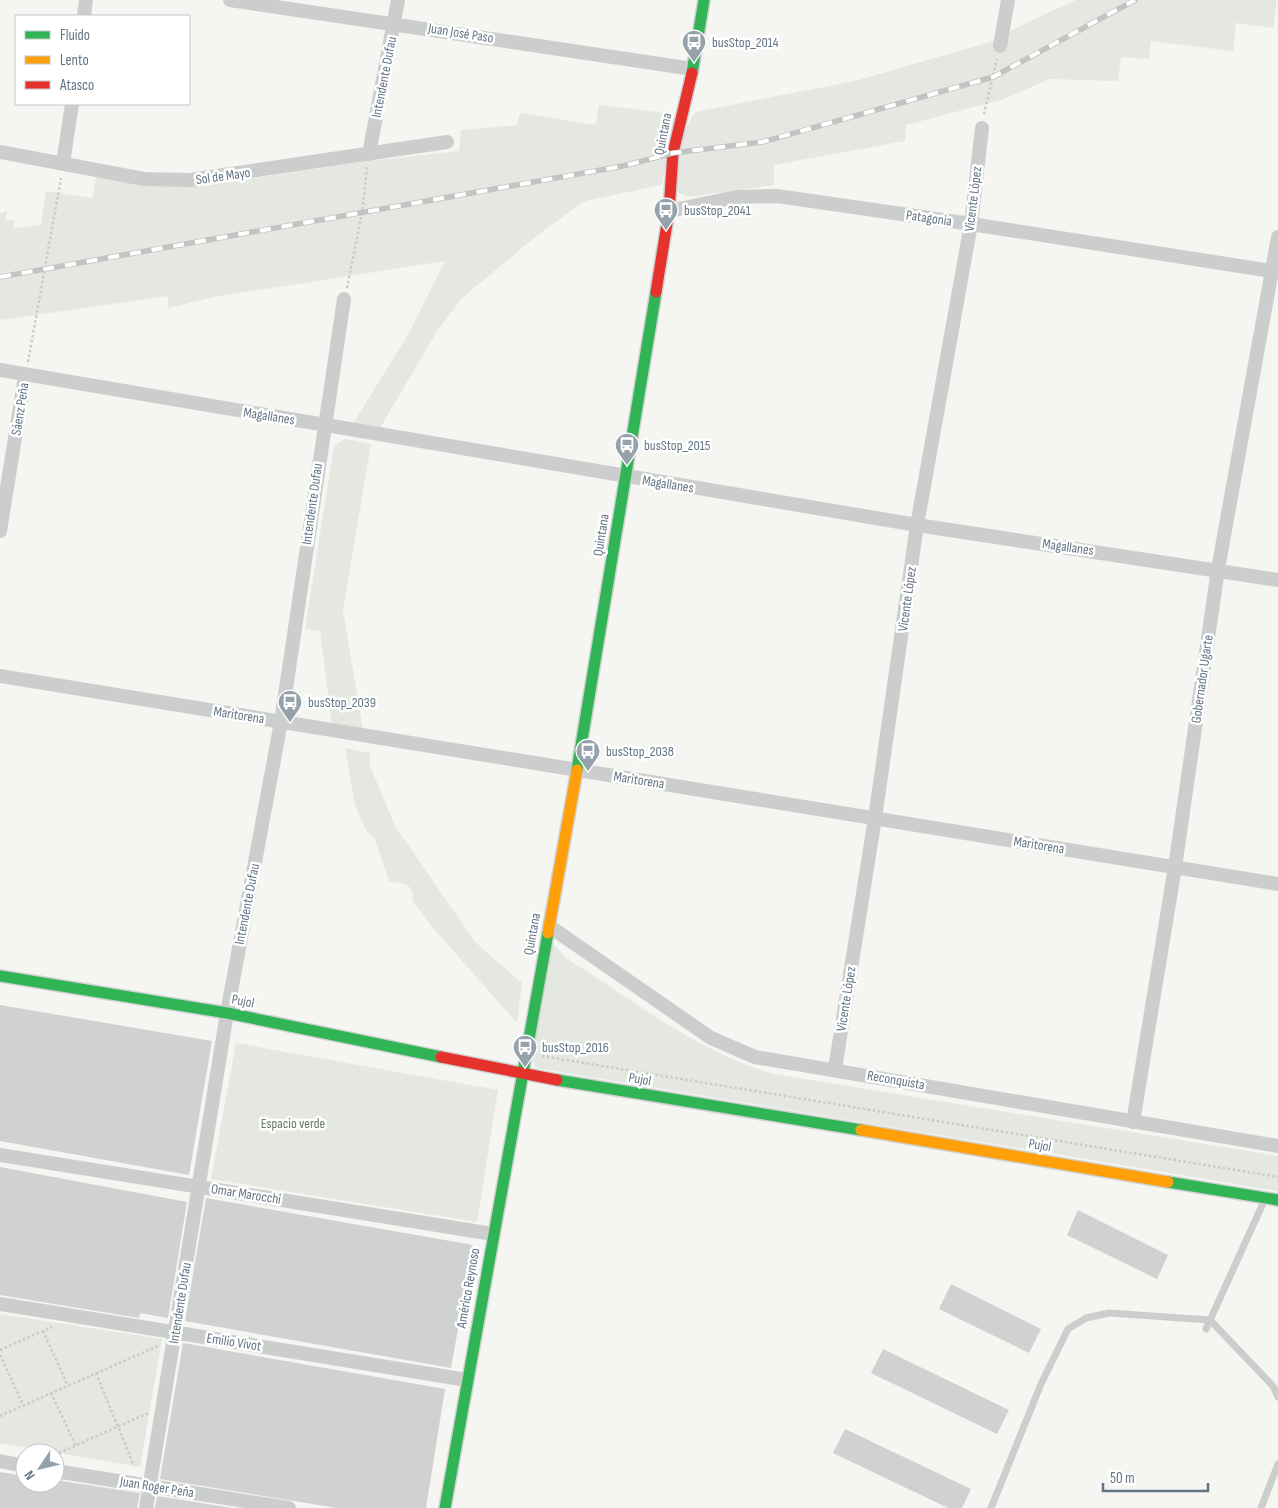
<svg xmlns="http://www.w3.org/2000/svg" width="1278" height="1508" font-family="'Sofia Sans Condensed',sans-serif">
<rect width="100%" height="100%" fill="#f5f5f2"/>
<g fill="#e4e8e0">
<path d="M1076,0H1277L1273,28L1236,23L1233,51L1151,41L1149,59L1121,57L1118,81L1049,79L1004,99L906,125L905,141L774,165V185L694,196H686L678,193C677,164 679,136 695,112L855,81L993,41L1024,24Z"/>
<polygon points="599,105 675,114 662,185 585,201 540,233 463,297 437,331 380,428 353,424 409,333 445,261 214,297 168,308 168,296 0,320 0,213 7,211 6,221 14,220 13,228 41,225 46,191 92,198 97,174 184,186 224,183 360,162 459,151 461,130 517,125 520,113 596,125"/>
<polygon points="345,439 371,444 343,611 363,730 332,724 320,631 305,629 334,446"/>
<polygon points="345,748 370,753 370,766 395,826 475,942 522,983 517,1023 432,927 412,900 413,892 407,884 389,881 374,837 367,832 355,805"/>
<path d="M552,943L566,958C632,1000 698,1052 773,1074L1278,1156V1191L536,1068L532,1060Z"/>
<polygon points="236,1043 498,1090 477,1222 211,1179"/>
<polygon points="0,1314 162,1339 140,1467 0,1443"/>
</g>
<g fill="#d0d1d1">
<polygon points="0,1005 212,1041 189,1175 0,1141"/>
<polygon points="0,1167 187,1202 168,1318 140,1313 139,1318 0,1295"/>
<polygon points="206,1198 473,1245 451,1368 185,1321"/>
<polygon points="1078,1210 1168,1255 1157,1279 1067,1235"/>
<polygon points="951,1284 1041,1329 1029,1353 939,1309"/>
<polygon points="183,1343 445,1389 426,1508 337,1508 160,1479"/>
<polygon points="883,1349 1009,1410 997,1434 871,1373"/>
<polygon points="845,1429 971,1489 962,1508 948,1508 833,1453"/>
<polygon points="0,1472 25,1476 25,1483 55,1483 55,1480 140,1493 137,1508 0,1508"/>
<polygon points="157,1496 233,1508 155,1508"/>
</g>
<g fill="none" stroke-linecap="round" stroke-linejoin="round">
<defs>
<g id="fast">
<polyline points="692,73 704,0"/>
<polyline points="577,770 656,292"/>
<polyline points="0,976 227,1013 441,1057"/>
<polyline points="557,1080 861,1130"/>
<polyline points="1168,1182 1278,1200"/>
<polyline points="445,1508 548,933"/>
</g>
<g id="slow">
<polyline points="548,933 577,770"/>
<polyline points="861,1130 1168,1182"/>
</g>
<g id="jam">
<polyline points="656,292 669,211 673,153 692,73"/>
<polyline points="441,1057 557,1080"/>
</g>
</defs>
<use href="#fast" stroke="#d0d2d2" stroke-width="14"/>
<use href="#slow" stroke="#d0d2d2" stroke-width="14"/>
<use href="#jam" stroke="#d0d2d2" stroke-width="14"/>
<g stroke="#cacacb" stroke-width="2.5" stroke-dasharray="2.5 2.5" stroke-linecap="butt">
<polyline points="984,114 997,59"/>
<polyline points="347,288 362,213 367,167"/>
<polyline points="28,362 61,178"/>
<polyline points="542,1056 1278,1177"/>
<polyline points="43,1331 68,1386"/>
<polyline points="0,1350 52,1327"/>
<polyline points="0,1355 23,1405"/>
<polyline points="96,1373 134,1466"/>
<polyline points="51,1393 76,1446"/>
<polyline points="0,1416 160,1345"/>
<polyline points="59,1453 148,1413"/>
</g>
<g stroke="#cccece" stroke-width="7">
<polyline points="1206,1329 1265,1199"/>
<polyline points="991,1508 1041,1384 1068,1329 1086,1318 1109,1313 1210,1320 1273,1386 1278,1397"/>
<polyline points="1261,1508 1278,1464"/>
</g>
<g stroke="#cccece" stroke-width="14">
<polyline points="230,0 693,69"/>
<polyline points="84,16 86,0"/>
<polyline points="1000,46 1008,0"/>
<polyline points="0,152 144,179 190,180 447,142"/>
<polyline points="369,154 398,0"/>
<polyline points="63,163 72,104"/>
<polyline points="669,211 736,197 777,196 971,224 1278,272"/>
<polyline points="0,370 917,525 1278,580"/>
<polyline points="0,531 25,376"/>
<polyline points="0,676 1278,884"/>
<polyline points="549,926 711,1038 755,1057 1278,1146"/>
<polyline points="835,1069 875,818 917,525 971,224 982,128"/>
<polyline points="1133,1122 1175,867 1218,569 1278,237"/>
<polyline points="0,1155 493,1234"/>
<polyline points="0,1304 467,1380"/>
<polyline points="0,1461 25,1466"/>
<polyline points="55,1471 289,1508"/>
<polyline points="146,1508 227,1013 281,722 344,299"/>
</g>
<use href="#fast" stroke="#30b455" stroke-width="11"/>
<use href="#slow" stroke="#ff9f0a" stroke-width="11"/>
<use href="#jam" stroke="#e5322d" stroke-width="11"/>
<defs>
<polyline id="rail" points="0,277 623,166 673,153 762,142 993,77 1135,0"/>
</defs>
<use href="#rail" stroke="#c2c4c4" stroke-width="5.5"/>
<use href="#rail" stroke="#fff" stroke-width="4" stroke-dasharray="11" stroke-linecap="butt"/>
</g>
<defs>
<symbol id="bus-pin" viewBox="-11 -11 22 30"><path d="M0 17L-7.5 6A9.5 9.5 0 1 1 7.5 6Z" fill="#96a2ab" stroke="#fff"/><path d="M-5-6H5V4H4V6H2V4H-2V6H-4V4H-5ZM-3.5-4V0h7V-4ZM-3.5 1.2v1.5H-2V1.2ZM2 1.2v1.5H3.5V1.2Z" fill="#fff"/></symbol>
</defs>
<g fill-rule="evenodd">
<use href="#bus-pin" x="680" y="28" width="28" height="38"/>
<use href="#bus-pin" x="652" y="196" width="28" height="38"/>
<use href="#bus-pin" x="613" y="431" width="28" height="38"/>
<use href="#bus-pin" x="276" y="688" width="28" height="38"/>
<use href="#bus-pin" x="574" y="737" width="28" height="38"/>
<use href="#bus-pin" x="511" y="1033" width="28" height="38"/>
</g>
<g text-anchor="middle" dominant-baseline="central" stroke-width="5" stroke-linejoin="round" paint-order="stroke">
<g font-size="14" fill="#637585" stroke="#fff">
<text transform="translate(461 33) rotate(9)">Juan José Paso</text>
<text transform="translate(384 77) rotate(-79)">Intendente Dufau</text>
<text transform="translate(663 134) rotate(-79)">Quintana</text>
<text transform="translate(223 176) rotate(-8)">Sol de Mayo</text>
<text transform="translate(973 199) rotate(-83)">Vicente López</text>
<text transform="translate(929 218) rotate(8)">Patagonia</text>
<text transform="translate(20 409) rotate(-81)">Sáenz Peña</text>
<text transform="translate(269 416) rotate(9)">Magallanes</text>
<text transform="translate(668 484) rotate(9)">Magallanes</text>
<text transform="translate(312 504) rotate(-82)">Intendente Dufau</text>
<text transform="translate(601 535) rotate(-81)">Quintana</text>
<text transform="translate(1068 547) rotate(8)">Magallanes</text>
<text transform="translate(907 599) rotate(-82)">Vicente López</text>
<text transform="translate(1202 679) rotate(-82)">Gobernador Ugarte</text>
<text transform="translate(239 715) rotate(9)">Maritorena</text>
<text transform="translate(639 780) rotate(9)">Maritorena</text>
<text transform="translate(1039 845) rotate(9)">Maritorena</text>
<text transform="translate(247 904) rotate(-79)">Intendente Dufau</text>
<text transform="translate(532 934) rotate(-80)">Quintana</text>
<text transform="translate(846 999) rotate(-81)">Vicente López</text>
<text transform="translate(243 1001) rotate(11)">Pujol</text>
<text transform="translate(640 1079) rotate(10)">Pujol</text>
<text transform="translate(896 1080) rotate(10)">Reconquista</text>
<text transform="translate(1040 1145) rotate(10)">Pujol</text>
<text transform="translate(246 1194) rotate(9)">Omar Marocchi</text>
<text transform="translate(468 1288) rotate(-80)">Américo Reynoso</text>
<text transform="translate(180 1303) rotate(-81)">Intendente Dufau</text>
<text transform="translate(234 1342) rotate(9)">Emilio Vivot</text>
<text transform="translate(157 1487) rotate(9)">Juan Roger Peña</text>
</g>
<g font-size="14" fill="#637585" stroke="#fff" text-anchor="start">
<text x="712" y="42">busStop_2014</text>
<text x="684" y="210">busStop_2041</text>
<text x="644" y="445">busStop_2015</text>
<text x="308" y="702">busStop_2039</text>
<text x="606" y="751">busStop_2038</text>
<text x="542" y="1047">busStop_2016</text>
</g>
<g font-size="14" fill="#677b62" stroke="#fff">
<text x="293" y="1123">Espacio verde</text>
</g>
</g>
<rect x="15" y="15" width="175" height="90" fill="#ffffff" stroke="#c1c8ce"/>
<rect x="25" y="31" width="25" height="8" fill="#30b455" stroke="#c1c8ce"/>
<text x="60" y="40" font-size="15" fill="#637585">Fluido</text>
<rect x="25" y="56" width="25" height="8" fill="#ff9f0a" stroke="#c1c8ce"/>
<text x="60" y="65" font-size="15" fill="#637585">Lento</text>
<rect x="25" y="81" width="25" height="8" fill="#e5322d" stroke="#c1c8ce"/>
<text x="60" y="90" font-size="15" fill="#637585">Atasco</text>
<g transform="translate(40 1468) rotate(235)"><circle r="24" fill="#ffffff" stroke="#c1c8ce"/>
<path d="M0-4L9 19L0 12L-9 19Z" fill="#96a2ab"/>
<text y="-8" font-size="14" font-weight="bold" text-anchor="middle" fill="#637585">N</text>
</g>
<path d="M1103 1483v8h105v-8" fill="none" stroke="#637585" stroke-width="2.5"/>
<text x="1110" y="1483" font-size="15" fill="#637585" stroke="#ffffff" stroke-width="4" paint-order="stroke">50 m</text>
</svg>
